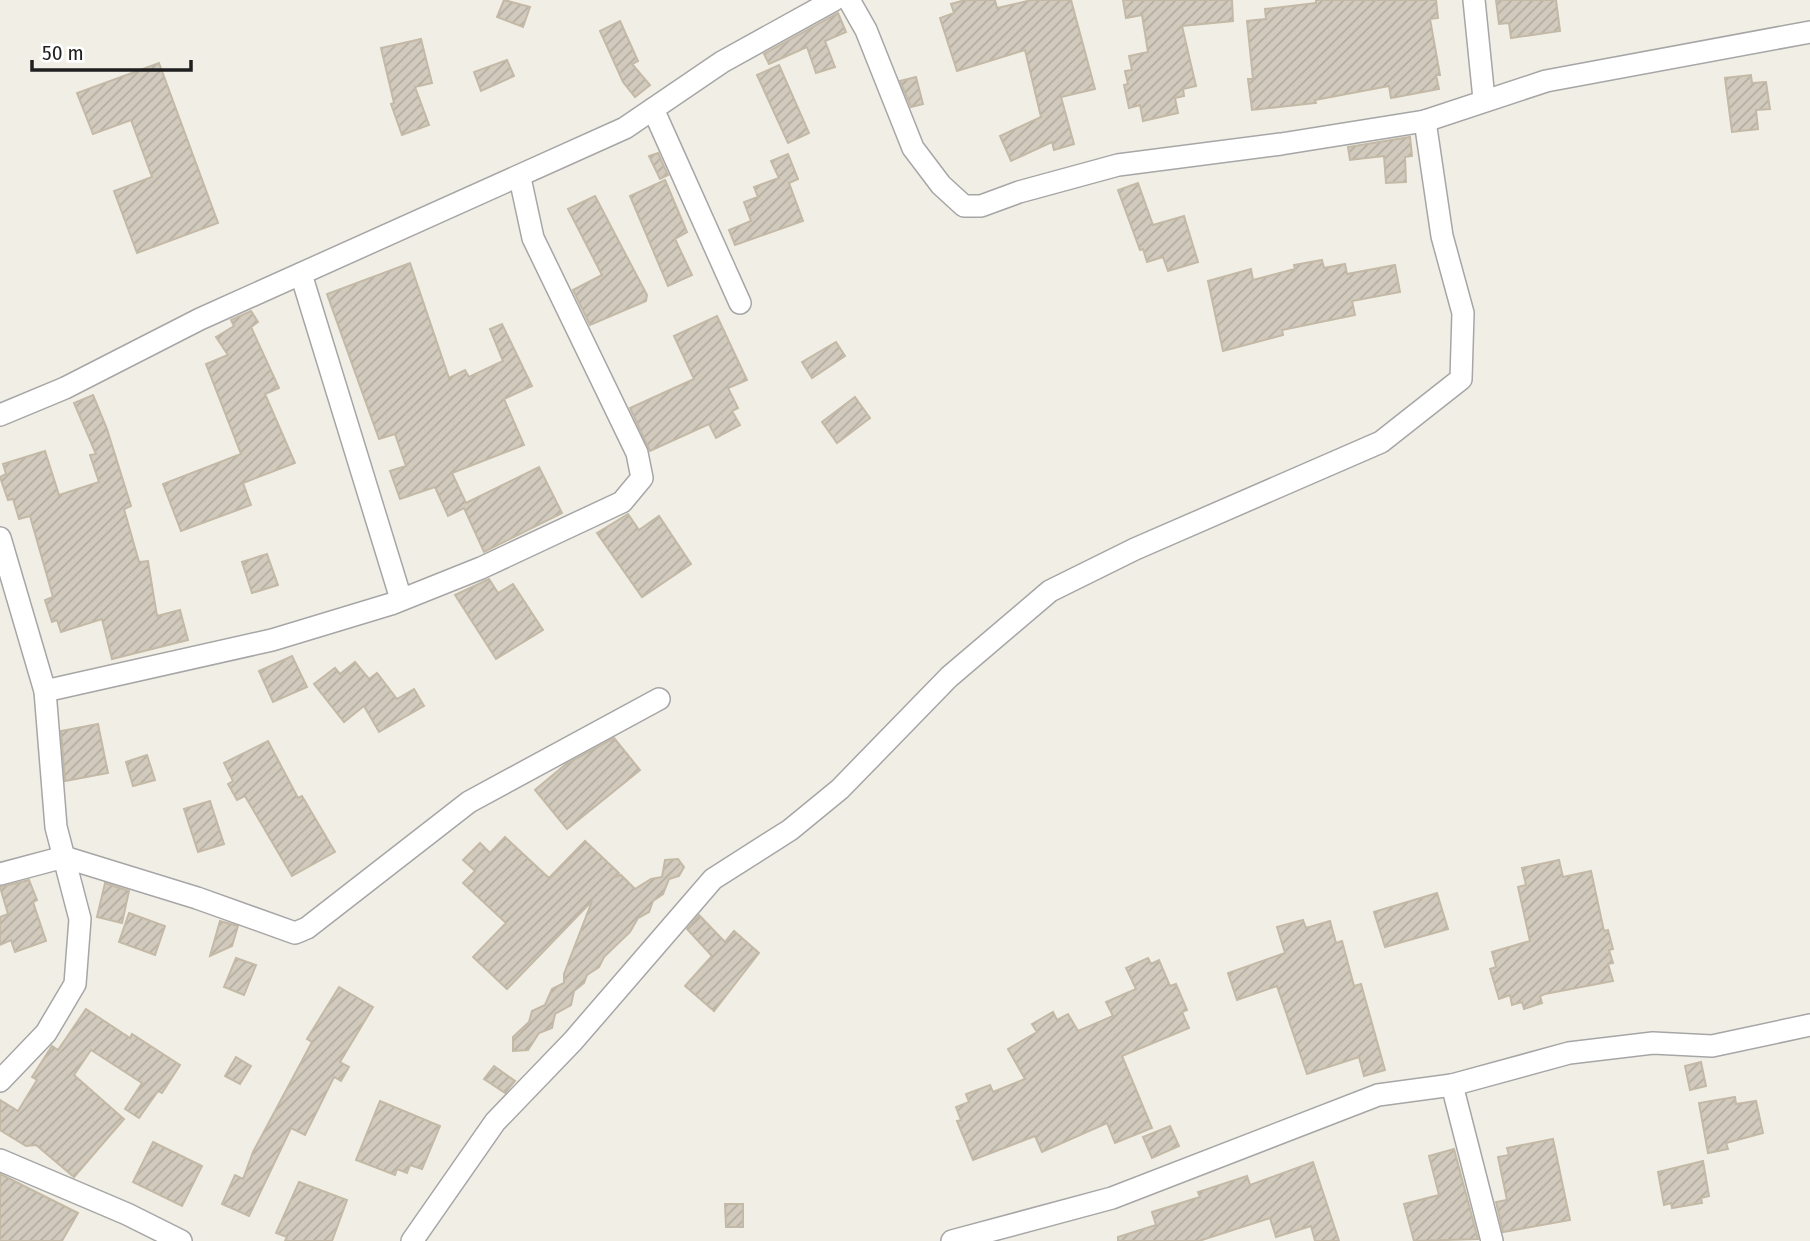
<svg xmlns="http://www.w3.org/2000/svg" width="1810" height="1241" font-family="'Fira Sans Condensed',sans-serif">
<defs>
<pattern id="building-hatch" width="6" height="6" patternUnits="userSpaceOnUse" patternTransform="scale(1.75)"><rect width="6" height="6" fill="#d1cabd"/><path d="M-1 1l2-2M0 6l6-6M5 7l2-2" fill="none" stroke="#b3ada2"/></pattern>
</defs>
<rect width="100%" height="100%" fill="#f1efe5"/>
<g fill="url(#building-hatch)" stroke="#c4b9a6" stroke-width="2">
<polygon points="504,0 530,7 523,27 497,17"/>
<polygon points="965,0 995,0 997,8 1032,0 1071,0 1095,89 1061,97 1074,144 1054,150 1052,142 1011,161 1000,136 1041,117 1025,50 957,71 940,18 954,13 951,4"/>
<polygon points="1123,0 1232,0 1233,21 1182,26 1196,86 1183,89 1184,96 1175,98 1178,113 1143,121 1140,105 1129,108 1124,85 1128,84 1125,71 1132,70 1129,56 1148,52 1142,15 1126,18"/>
<polygon points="1316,0 1436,0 1438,18 1430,19 1440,75 1436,75 1439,89 1391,98 1389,86 1315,100 1316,103 1252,110 1248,79 1253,79 1247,21 1266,19 1265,9 1316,3"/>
<polygon points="1496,0 1556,0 1560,31 1511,38 1509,23 1499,24"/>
<polygon points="838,13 846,32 825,41 835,67 816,73 807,47 769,64 764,54"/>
<polygon points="620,21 638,61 632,64 650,85 635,97 623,82 600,31"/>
<polygon points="421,39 432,83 415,87 429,125 402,135 391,104 394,103 381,48"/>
<polygon points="507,60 514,76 481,91 474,72"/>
<polygon points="159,63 218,223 137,253 114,191 152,177 131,120 93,134 77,93"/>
<polygon points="779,65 809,133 788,143 757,75"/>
<polygon points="1751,75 1752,83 1766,82 1770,109 1756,110 1758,129 1732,132 1725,78"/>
<polygon points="916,77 923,104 911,107 900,81"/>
<polygon points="1410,137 1412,156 1405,157 1406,182 1386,183 1384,156 1350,160 1348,147"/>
<polygon points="658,153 668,175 660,179 649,156"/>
<polygon points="788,154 798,179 789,183 803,221 735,245 729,230 751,221 744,202 758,197 754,187 779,178 771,161"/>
<polygon points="665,180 687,232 675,239 692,275 668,286 630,196"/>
<polygon points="1138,183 1153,225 1184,216 1198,262 1168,271 1163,257 1147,262 1143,249 1140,250 1118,190"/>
<polygon points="595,196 647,295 646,301 590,325 573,290 602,275 568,209"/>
<polygon points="1322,260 1324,268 1345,264 1347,274 1395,265 1400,292 1352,301 1355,315 1282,330 1283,335 1223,351 1208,281 1251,269 1253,280 1295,269 1294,265"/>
<polygon points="410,263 449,378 465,370 469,377 503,361 490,329 502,324 532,386 504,399 524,445 452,473 466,503 539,467 562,513 484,552 464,508 448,516 435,487 400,499 390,471 406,466 395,434 379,439 327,294"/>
<polygon points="251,311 258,322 251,327 279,388 265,394 295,463 243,483 251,505 181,531 163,484 241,454 206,364 228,355 216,337 234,326 231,320"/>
<polygon points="717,316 747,380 728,388 738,408 732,411 740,425 716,438 709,424 650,451 630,408 694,379 674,336"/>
<polygon points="836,342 845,356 812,378 802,362"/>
<polygon points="93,395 107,429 131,506 124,509 139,562 148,561 157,616 180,610 188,640 112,659 102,619 61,632 57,620 52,622 45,600 53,597 30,516 19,519 13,499 8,500 0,477 6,474 3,464 45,451 59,495 99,482 90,455 96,454 74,403"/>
<polygon points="855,397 870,418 837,443 822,422"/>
<polygon points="628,514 639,530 659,516 691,564 642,597 597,533"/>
<polygon points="267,554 278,585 252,593 242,562"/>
<polygon points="489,579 498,593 513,584 543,630 496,659 455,595"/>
<polygon points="292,656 307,687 273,702 259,671"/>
<polygon points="355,662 369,679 377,673 397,699 414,689 424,706 379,732 364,706 344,722 314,684 335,668 340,674"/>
<polygon points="98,724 108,773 65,781 61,731"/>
<polygon points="614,738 640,770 567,829 535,790 566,764"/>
<polygon points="268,741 298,798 302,796 335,852 292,876 245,796 237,800 228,784 233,781 224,763"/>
<polygon points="147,755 155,780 133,786 126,762"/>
<polygon points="210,801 224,844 198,852 184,809"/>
<polygon points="505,837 549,878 585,841 619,873 615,877 621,875 635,889 651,879 662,877 665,860 678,859 684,867 679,876 669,879 663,894 653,901 649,912 638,918 630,932 604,957 599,967 587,975 584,983 574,991 571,1005 555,1014 552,1028 539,1033 528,1050 513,1051 513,1037 529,1022 532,1011 545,1005 552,989 564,983 564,974 592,901 507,989 473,957 506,923 463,883 475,871 463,860 480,843 490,853"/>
<polygon points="1559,860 1563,877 1591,871 1604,931 1608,930 1613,949 1609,950 1613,963 1608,964 1613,981 1545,994 1540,996 1542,1003 1524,1009 1522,1002 1512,1005 1510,995 1499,999 1490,969 1496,967 1492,952 1530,941 1518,887 1526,885 1522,868"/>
<polygon points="29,880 37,900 33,902 46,941 15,952 11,940 0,945 0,917 8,914 0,887"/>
<polygon points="105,883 129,891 122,923 97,917"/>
<polygon points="1437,893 1448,929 1385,947 1374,912"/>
<polygon points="129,913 165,926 155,955 119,942"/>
<polygon points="699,915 725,942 734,931 759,953 714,1011 685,986 712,956 687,929"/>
<polygon points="1303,920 1306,928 1330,921 1336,943 1342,941 1354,986 1361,984 1385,1070 1364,1076 1359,1057 1307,1074 1277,986 1237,1000 1228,973 1285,953 1277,927"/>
<polygon points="220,921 238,926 232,946 210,956"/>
<polygon points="236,958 256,965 244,995 224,987"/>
<polygon points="1148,958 1151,964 1159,960 1170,986 1176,984 1187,1010 1182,1012 1189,1028 1122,1056 1152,1128 1115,1143 1107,1123 1042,1152 1035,1136 973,1160 957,1121 961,1120 956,1107 969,1102 966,1094 990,1085 993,1092 1025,1079 1008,1049 1037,1032 1032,1024 1053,1012 1057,1020 1068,1014 1078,1031 1113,1016 1106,1002 1136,989 1126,968"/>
<polygon points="339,987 373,1007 340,1062 349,1067 341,1081 334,1077 305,1135 291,1128 249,1216 222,1204 235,1175 243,1179 253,1152 312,1042 307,1039"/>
<polygon points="86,1009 130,1038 132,1034 180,1065 162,1093 158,1091 139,1118 125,1109 142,1083 91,1050 74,1075 124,1119 74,1177 36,1145 26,1146 0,1130 0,1100 18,1111 37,1080 32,1077 52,1046 58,1050"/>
<polygon points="236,1057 251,1066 240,1084 225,1076"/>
<polygon points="1701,1062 1706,1086 1690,1090 1685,1066"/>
<polygon points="494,1066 515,1081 505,1093 484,1079"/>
<polygon points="1735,1097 1736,1104 1756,1101 1763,1133 1726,1143 1728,1149 1708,1153 1699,1103"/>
<polygon points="380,1101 440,1126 422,1169 410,1165 407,1173 397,1169 395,1175 356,1160"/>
<polygon points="1170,1126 1179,1146 1152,1158 1143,1137"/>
<polygon points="1553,1139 1570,1220 1503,1232 1496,1202 1507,1200 1498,1157 1509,1155 1507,1148"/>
<polygon points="153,1142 202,1166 182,1206 133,1182"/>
<polygon points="1454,1149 1478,1239 1414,1241 1404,1204 1439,1195 1429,1156"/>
<polygon points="1703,1161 1709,1196 1701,1198 1702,1203 1672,1208 1671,1203 1664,1205 1658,1172"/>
<polygon points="1313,1162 1339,1241 1315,1241 1311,1226 1276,1237 1270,1218 1199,1241 1118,1241 1118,1237 1156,1225 1152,1212 1200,1197 1198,1192 1247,1176 1250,1185"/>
<polygon points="0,1174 78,1213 62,1241 0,1241"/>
<polygon points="299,1182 347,1200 332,1241 285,1241 287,1237 276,1233"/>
<polygon points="725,1204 743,1204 743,1227 726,1227"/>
</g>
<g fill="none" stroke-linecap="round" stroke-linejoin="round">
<defs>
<g id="street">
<polyline points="849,0 866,30 913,148 941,185 964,206 981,206 1019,192 1118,165 1281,144 1425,121 1546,81 1810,32"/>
<polyline points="1474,0 1484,99"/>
<polyline points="653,109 740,303"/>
<polyline points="301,274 401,599"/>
<polyline points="0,415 65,388 200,319 625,128 722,62 834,0"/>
<polyline points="0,538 45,691 56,827 80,919 75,984 46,1033 0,1081"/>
<polyline points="45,691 272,640 391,604 481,568 622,502 642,478 637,453 533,238 520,178"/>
<polyline points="0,874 64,857 197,898 295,933 307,928 469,802 659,699"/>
<polyline points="1452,1085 1569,1053 1653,1043 1712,1046 1810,1025"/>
<polyline points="0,1160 127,1214 181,1241"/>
<polyline points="412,1241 495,1122 573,1041 713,879 790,830 840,789 949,677 1050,591 1135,549 1381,442 1461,379 1463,313 1442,236 1425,121"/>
<polyline points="952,1241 1112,1198 1378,1095 1452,1085 1492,1241"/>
</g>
</defs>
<use href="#street" stroke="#a6a6a6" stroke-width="24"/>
<use href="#street" stroke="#fff" stroke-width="21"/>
</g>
<path d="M32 60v10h159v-10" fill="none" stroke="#1f1f1f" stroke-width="3.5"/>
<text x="42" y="60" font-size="21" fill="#1f1f1f" stroke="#ffffff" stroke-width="5" paint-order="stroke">50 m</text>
</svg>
